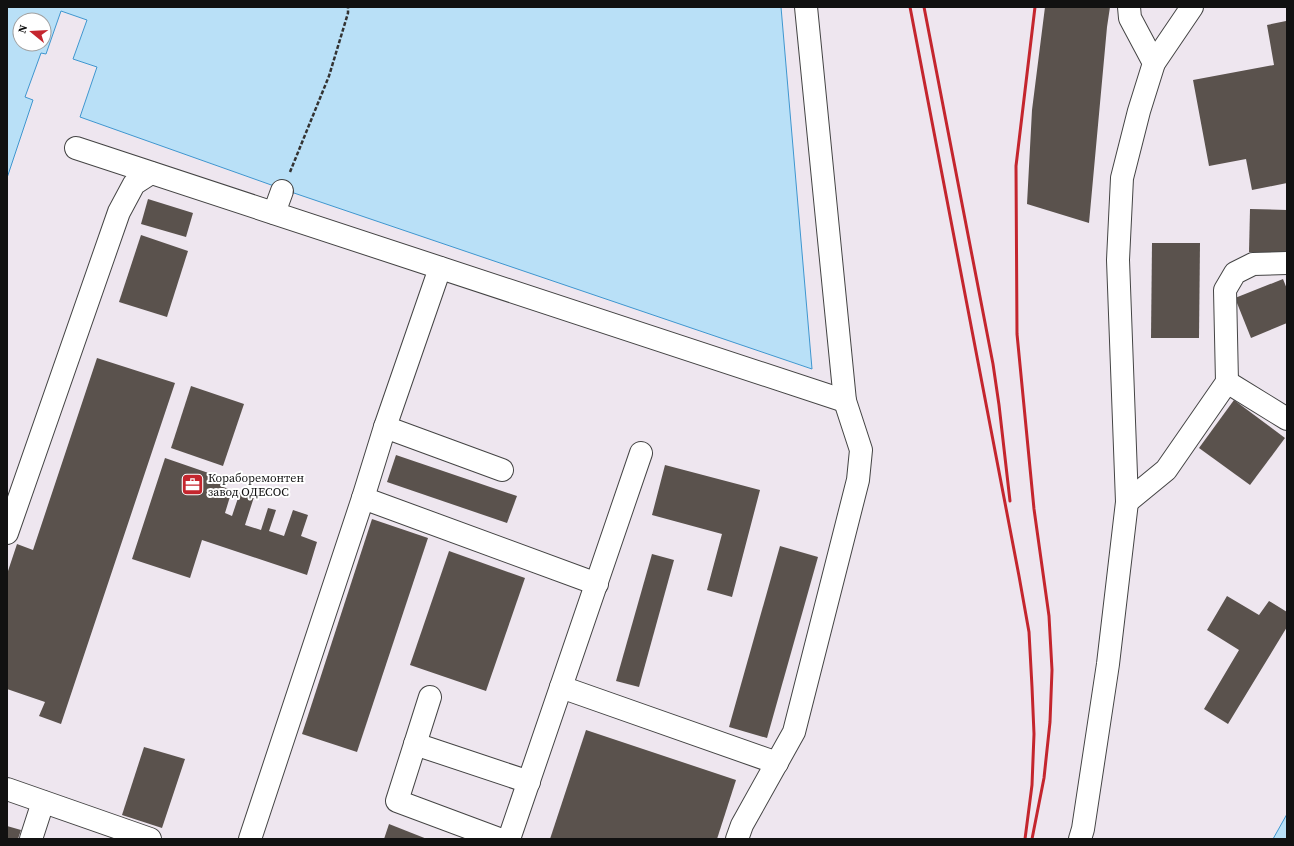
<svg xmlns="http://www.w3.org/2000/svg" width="1294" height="846" font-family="'Source Serif 4',serif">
<rect width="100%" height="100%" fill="#fffdf5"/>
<polygon fill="#eee6ef" points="781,7 1287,7 1287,814 1273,839 7,839 7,41 46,54 60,11 87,20 73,59 97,67 80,117 811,369"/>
<g fill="#b9e0f7" stroke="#3f96cf" fill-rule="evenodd">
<path d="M7,7H781L812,369L291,192L80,117L97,67L73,59L87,20L61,11L46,54L41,53L25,97L33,100L7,178ZM20,20H44V44H20Z"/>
<polygon points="1287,814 1287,839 1273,839"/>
</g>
<g fill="#5a524d">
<polygon points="1045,7 1110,7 1107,27 1089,223 1027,204 1032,110"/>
<polygon points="1286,21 1287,27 1287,183 1252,190 1246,159 1209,166 1193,80 1274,65 1267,25"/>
<polygon points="148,199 193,213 186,237 141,224"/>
<polygon points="1250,209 1287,210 1287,253 1249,252"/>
<polygon points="141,235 188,251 167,317 119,302"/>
<polygon points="1152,243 1200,243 1199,338 1151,338"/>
<polygon points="1283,279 1287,289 1287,323 1251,338 1235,298"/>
<polygon points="97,358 175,383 61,724 39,716 45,702 7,689 7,574 17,544 33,550"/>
<polygon points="191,386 244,404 223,466 171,448"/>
<polygon points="1234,400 1285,438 1250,485 1199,448"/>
<polygon points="396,455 517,496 507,523 387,482"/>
<polygon points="165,458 223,478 220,486 232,490 225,513 232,516 240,492 254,497 245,525 261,530 268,508 276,510 269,531 284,536 293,510 308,515 301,536 317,542 307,575 202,540 190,578 132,559"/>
<polygon points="665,465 760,490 732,597 707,590 722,534 652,515"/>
<polygon points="372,519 428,538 357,752 302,734"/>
<polygon points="780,546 818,557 767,738 729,727"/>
<polygon points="449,551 525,578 486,691 410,665"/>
<polygon points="652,554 674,560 639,687 616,681"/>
<polygon points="1227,596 1259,615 1269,601 1287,612 1287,627 1228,724 1204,709 1239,650 1207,630"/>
<polygon points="586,730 736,780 717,839 550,839"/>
<polygon points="144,747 185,759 162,828 122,815"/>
<polygon points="389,824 427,839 384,839"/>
<polygon points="7,826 21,830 18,839 7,839"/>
</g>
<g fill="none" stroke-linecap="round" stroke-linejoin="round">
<defs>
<g id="minor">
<polyline points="1129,7 1130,18 1154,63"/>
<polyline points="76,148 845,401"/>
<polyline points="274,213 282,191"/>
<polyline points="1227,382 1287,419"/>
<polyline points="385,427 502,470"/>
<polyline points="363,498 385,427 440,268"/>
<polyline points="1127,502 1166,470 1227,382 1225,290 1235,273 1253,264 1287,263"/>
<polyline points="7,533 119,212 134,184 151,173"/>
<polyline points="561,687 777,763"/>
<polyline points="430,697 397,801 499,839"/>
<polyline points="415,744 529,782"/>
<polyline points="7,789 150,839"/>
<polyline points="31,839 43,802"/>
<polyline points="250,839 363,498 597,584"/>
<polyline points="509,839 641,453"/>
<polyline points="737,839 742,825 794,732 858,480 861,450 845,401 806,7"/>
<polyline points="1080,839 1083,829 1108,664 1127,502 1118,260 1122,178 1139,111 1154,63 1192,7"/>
</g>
</defs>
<use href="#minor" stroke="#444" stroke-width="24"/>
<polyline stroke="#333" stroke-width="2.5" stroke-dasharray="4 2" stroke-linecap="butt" points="290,172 329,76 348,13 348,7"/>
<use href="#minor" stroke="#fff" stroke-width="22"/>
<g stroke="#c4262e" stroke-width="3">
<polyline points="910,7 1019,576 1029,632 1032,687 1034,734 1032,785 1025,839"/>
<polyline points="924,7 993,364 999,405 1010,501"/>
<polyline points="1032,839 1044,778 1050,722 1052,670 1049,616 1034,509 1017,334 1016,166 1035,7"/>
</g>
</g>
<defs>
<symbol id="office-square" viewBox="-11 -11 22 22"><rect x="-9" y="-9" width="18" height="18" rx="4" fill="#c4262e" stroke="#fff"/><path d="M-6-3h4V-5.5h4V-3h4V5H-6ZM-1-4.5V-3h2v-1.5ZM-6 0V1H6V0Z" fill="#fff"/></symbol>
</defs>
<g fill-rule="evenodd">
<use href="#office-square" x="180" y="472" width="25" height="25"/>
</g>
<g text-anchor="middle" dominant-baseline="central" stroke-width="4" stroke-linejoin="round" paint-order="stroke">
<g font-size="12" fill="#111" stroke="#fff" text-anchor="start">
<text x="208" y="478">Кораборемонтен<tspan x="208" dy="14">завод ОДЕСОС</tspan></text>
</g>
</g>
<rect width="1294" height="846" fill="none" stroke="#111111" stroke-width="16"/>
<g transform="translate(32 32) rotate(288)"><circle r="19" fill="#ffffff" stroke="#a0a0a0"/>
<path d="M0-3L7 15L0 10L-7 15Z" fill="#c4262e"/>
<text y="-6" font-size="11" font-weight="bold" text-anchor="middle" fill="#111111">N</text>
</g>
</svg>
